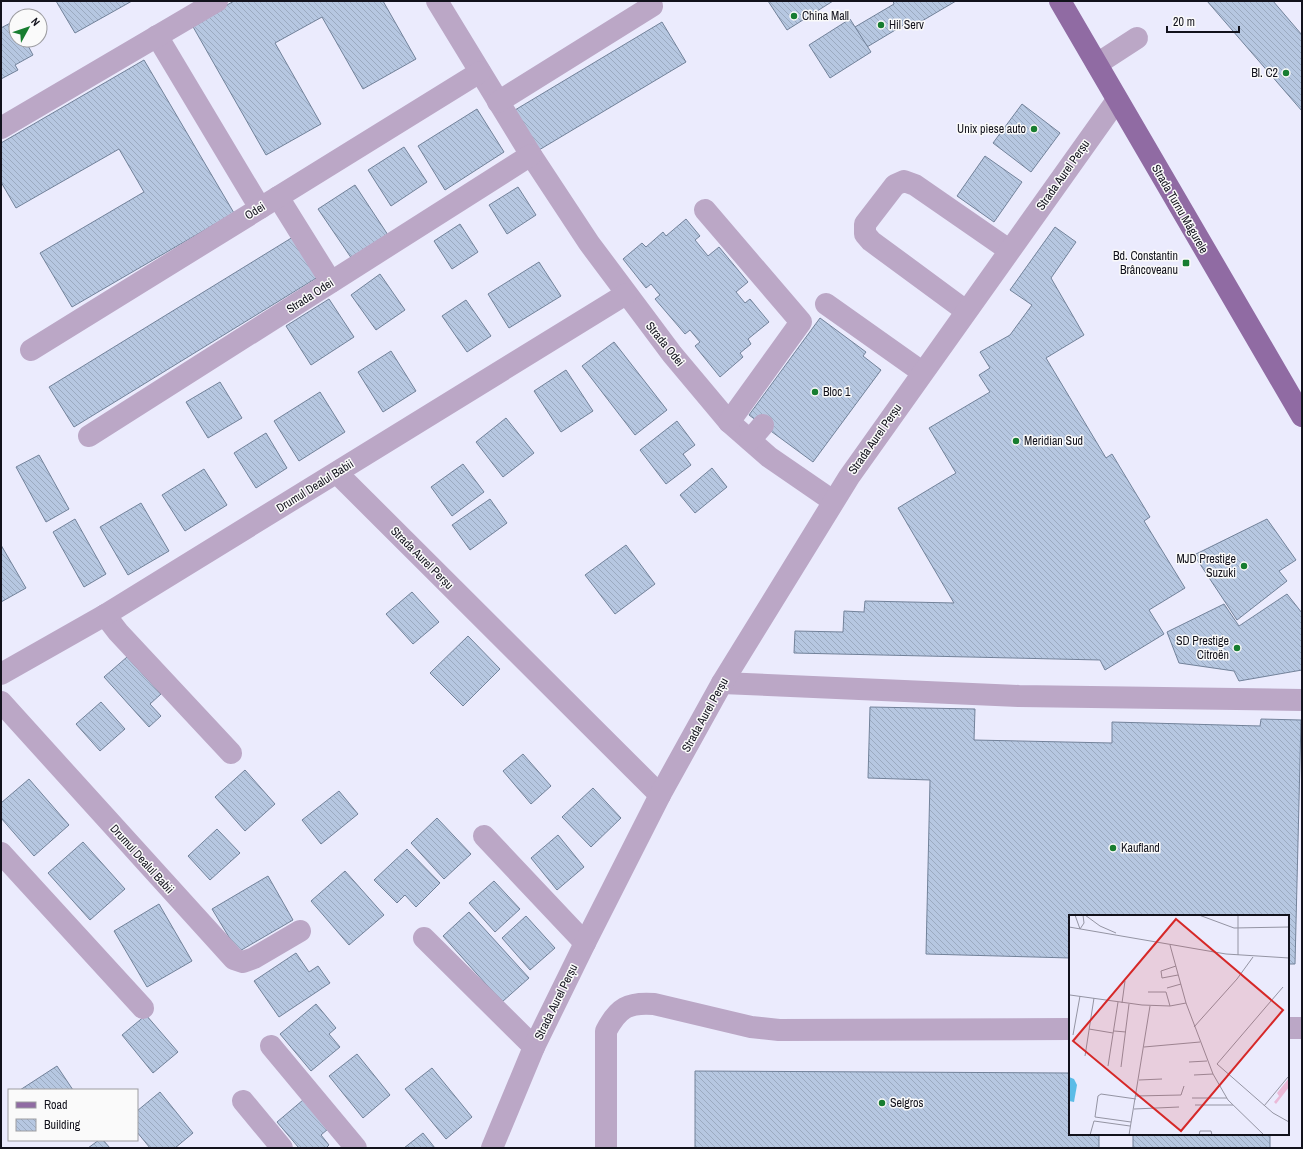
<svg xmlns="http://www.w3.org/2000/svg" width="1303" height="1149" font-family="'Archivo Narrow',sans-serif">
<defs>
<pattern id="building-back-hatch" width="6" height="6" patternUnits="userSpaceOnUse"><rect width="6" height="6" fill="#b6c7e1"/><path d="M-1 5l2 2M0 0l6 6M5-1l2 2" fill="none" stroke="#9baac0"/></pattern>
</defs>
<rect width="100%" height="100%" fill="#ebebfd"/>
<g fill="url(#building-back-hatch)" stroke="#72829a">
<polygon points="56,1 132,1 75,33"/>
<polygon points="234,1 383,1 416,59 363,89 322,17 275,43 321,124 266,155 192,25"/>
<polygon points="768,1 833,1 787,30"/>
<polygon points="893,1 956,1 910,28 907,23 867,47 855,27 894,4"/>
<polygon points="1207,1 1273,1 1302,35 1302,111"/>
<polygon points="850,19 871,52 830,78 809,45"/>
<polygon points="14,21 16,40 25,40 33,55 15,65 18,70 1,79 1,28"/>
<polygon points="662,22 686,62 539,150 515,110"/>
<polygon points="144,60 234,213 72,307 40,253 144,192 119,149 16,208 1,182 1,143"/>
<polygon points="1022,104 1060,133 1031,172 993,143"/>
<polygon points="477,109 504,152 445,190 418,146"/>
<polygon points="404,147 427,182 391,206 368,170"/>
<polygon points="985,156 1022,182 994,222 957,196"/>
<polygon points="355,185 388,235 352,259 318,209"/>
<polygon points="518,187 536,215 507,234 489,205"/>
<polygon points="686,219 700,236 695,240 708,256 719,247 748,282 736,292 745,303 750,299 769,322 748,339 751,344 740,353 743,357 720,377 695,346 700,342 690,330 685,334 655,299 660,295 651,284 646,288 623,259 642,243 646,247 663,232 666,236"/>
<polygon points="460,224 478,252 452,269 434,241"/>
<polygon points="1055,227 1076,242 1051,278 1084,335 1046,358 1106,458 1112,454 1150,517 1144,521 1185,588 1149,610 1164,634 1105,670 1100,660 794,653 795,631 843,632 844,611 864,612 865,601 954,603 898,508 956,473 929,428 990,392 979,375 990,368 980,352 1010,335 1032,305 1010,290"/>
<polygon points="293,237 318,277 74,427 49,387"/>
<polygon points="539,262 561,296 509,328 488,294"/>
<polygon points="380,274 405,310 376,330 351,295"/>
<polygon points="329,299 354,337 311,365 286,326"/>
<polygon points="466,300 491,336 467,352 442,316"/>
<polygon points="820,318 866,352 863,356 881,370 813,462 749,415"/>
<polygon points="614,342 667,410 635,435 582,366"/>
<polygon points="391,351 416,391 383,412 358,372"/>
<polygon points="566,370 593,411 561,432 534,391"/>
<polygon points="220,382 242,418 208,438 186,402"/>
<polygon points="320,392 345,432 299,461 274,421"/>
<polygon points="506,418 534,453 503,477 476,442"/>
<polygon points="677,421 695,445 683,454 691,465 666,484 640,450"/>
<polygon points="266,433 287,468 256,488 234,453"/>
<polygon points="39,455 69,509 46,522 16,467"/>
<polygon points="463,464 484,492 452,516 431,487"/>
<polygon points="712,468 727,487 695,513 680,495"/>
<polygon points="204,469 227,505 185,531 162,495"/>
<polygon points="490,499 507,523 470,550 452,525"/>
<polygon points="141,503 169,551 128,575 100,527"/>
<polygon points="75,519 106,574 84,587 53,532"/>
<polygon points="1267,519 1296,560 1279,571 1287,581 1237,620 1194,555"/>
<polygon points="1,545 26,588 1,602"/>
<polygon points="626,545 655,584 615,614 585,575"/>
<polygon points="412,592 439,622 413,644 386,614"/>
<polygon points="1287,594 1302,613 1302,670 1239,681 1234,671 1179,663 1167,632 1224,604 1239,626"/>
<polygon points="468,636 500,669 463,706 430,673"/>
<polygon points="127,657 161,694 150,704 161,716 149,727 104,677"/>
<polygon points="101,702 125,729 100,751 76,724"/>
<polygon points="870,707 975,709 974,740 1112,743 1112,722 1260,726 1261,719 1301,720 1295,964 1288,964 1288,916 1070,916 1070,958 926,954 930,780 868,778"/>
<polygon points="523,754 551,786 531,804 503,771"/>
<polygon points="245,770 275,804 245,831 215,797"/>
<polygon points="29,779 69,825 34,856 1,818 1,803"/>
<polygon points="593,788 621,818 591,847 562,817"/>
<polygon points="339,791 358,814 321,844 302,820"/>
<polygon points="437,818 471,854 444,879 411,843"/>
<polygon points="217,829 240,853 210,880 188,856"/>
<polygon points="558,835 584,867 557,890 531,858"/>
<polygon points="83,842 125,889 90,920 48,873"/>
<polygon points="407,849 440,883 416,907 405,895 397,903 374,880"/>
<polygon points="345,871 384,915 349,945 311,901"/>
<polygon points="268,876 293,920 238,952 212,909"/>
<polygon points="494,881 520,909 495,932 469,903"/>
<polygon points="159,904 192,961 147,987 114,931"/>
<polygon points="469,912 529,978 502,1002 443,936"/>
<polygon points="526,916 555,948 530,970 502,938"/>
<polygon points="296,953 309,972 318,966 330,983 279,1017 254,981"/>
<polygon points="316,1004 336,1028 329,1034 340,1047 311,1071 280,1034"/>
<polygon points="146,1015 178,1052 153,1073 122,1035"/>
<polygon points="357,1054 390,1095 363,1118 329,1076"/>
<polygon points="57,1066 73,1090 20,1090"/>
<polygon points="432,1068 472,1117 446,1139 405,1089"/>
<polygon points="695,1071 1070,1073 1070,1134 1099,1134 1099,1148 695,1148"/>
<polygon points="160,1092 193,1133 175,1148 150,1148 137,1132 137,1111"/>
<polygon points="303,1100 328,1129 321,1135 329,1145 326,1148 299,1148 277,1122"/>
<polygon points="423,1133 435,1148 404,1148"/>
<rect x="1133" y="1134" width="137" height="14"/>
<polygon points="99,1140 103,1140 110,1148 88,1148"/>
</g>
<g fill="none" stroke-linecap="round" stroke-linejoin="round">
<g stroke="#bba7c6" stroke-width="22">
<polyline points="437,1 531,155 589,243 672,354 729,422 769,457 833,501"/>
<polyline points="157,36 260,208"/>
<polyline points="1097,64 1137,38"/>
<polyline points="498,102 652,6"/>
<polyline points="1,128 217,1"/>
<polyline points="278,197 331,282"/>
<polyline points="705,210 801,322 729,422"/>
<polyline points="826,304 922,372"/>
<polyline points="966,311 871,241 865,234 865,224 895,185 904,181 915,185 1009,250"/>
<polyline points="31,350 480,72"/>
<polyline points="89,436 531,155"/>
<polyline points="750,440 763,425"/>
<polyline points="337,473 660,795"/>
<polyline points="105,615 118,632 231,753"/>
<polyline points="1,674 105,615 626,294"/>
<polyline points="722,683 1019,696 1302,700"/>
<polyline points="1,702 234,959 243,962 254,958 300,931"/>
<polyline points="484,836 585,943"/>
<polyline points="1,853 143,1008"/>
<polyline points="424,938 534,1047"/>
<polyline points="1288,1028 1302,1028"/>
<polyline points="271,1046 356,1148"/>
<polyline points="243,1101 282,1148"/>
<polyline points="492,1148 534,1047 585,943 660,795 722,683 849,477 1117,100"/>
<path d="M606,1148V1031C618,1008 628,1002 654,1004L751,1027L779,1030L1070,1029"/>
</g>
<polyline stroke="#906ba3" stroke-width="22" points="1060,1 1302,416"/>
</g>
<g fill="#177d30" stroke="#fafafa" stroke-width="1.5">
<circle cx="794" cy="16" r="4"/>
<circle cx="881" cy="25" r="4"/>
<circle cx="1286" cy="73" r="4"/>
<circle cx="1034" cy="129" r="4"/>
<rect x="1182" y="259" width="8" height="8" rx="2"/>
<circle cx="815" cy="392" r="4"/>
<circle cx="1016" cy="441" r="4"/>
<circle cx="1244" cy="566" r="4"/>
<circle cx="1237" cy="648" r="4"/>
<circle cx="1113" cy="848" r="4"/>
<circle cx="882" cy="1103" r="4"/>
</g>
<g text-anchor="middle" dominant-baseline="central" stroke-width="3" stroke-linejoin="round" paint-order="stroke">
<g font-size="12" fill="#12121c" stroke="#fafafa" text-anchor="start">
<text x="802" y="16">China Mall</text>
<text x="889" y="25">Hil Serv</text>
<text x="1278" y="73" text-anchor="end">Bl. C2</text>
<text x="1026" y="129" text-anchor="end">Unix piese auto</text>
<text x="1178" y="256" text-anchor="end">Bd. Constantin<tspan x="1178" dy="14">Brâncoveanu</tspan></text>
<text x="823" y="392">Bloc 1</text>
<text x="1024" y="441">Meridian Sud</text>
<text x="1236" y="559" text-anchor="end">MJD Prestige<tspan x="1236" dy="14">Suzuki</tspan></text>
<text x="1229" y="641" text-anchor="end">SD Prestige<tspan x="1229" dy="14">Citroën</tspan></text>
<text x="1121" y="848">Kaufland</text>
<text x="890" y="1103">Selgros</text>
</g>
<g font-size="12" fill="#12121c" stroke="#fafafa">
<text transform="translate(1063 175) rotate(-55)">Strada Aurel Perșu</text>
<text transform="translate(1180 209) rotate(60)">Strada Turnu Măgurele</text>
<text transform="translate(255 211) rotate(-32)">Odei</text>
<text transform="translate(310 296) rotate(-33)">Strada Odei</text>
<text transform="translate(665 344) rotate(51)">Strada Odei</text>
<text transform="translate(875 439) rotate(-55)">Strada Aurel Perșu</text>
<text transform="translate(315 486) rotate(-32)">Drumul Dealul Babii</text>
<text transform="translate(422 558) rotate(45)">Strada Aurel Perșu</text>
<text transform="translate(705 715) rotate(-61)">Strada Aurel Perșu</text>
<text transform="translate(142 859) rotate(48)">Drumul Dealul Babii</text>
<text transform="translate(556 1002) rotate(-64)">Strada Aurel Perșu</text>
</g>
</g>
<g transform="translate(1069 915)">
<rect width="220" height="220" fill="#ebebfd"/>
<path d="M220,163V172L207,189L205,187L210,181L208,178Z" fill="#ebbad8"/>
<path d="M0,162L5,164L8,170L5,187L0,186Z" fill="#5bbce7"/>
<path fill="none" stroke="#9494a3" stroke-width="1" d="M6,0L11,14M16,0L31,11L47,18M130,0L165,13L220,12M169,0V40M0,12L157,39L220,43M11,14L15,8L14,0M101,30L117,88L144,159L159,185L195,220M107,51L92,56L93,63L109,60M214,72L148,149L204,198L220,207M98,73L112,69M79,77H97L101,91M1,80L73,90L101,91L117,88M53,88L56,66M125,112L168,64L184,42M20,114L44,118M45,116L57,117M4,120L11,81M75,132L131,127M16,141L25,83M120,147L138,146M39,151L49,87M52,152L60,89M125,160L144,159M70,165L93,164M67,181L112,180L115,171M123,183H158M126,190H164M195,191L219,162M65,194L110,192M62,207L26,202L29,181L32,179L67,184M21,220L25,206L61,211M60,220L81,91M130,220L131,216H142L143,220"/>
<path fill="#d62828" fill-opacity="0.15" stroke="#d62828" stroke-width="2" d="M107,4L214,95L112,216L4,126Z"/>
<rect width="220" height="220" fill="none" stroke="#12121c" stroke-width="2"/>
</g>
<rect width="1303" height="1149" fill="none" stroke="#12121c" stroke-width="4"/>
<rect x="8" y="1089" width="130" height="52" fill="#fafafa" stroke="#9d9da1"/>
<rect x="16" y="1102" width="20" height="6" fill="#906ba3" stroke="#9d9da1"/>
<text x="44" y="1109" font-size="12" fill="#12121c">Road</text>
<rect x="16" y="1119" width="20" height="12" fill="url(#building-back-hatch)" stroke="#9d9da1"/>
<text x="44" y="1129" font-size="12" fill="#12121c">Building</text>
<g transform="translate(28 28) rotate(50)"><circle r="19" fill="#fafafa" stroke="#9d9da1"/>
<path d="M0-3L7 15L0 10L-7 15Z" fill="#177d30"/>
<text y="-6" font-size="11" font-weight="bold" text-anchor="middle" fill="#12121c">N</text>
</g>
<path d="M1167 26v6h72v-6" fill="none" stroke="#12121c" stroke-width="2"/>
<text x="1173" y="26" font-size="12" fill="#12121c" stroke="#fafafa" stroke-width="3" paint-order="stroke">20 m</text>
</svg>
